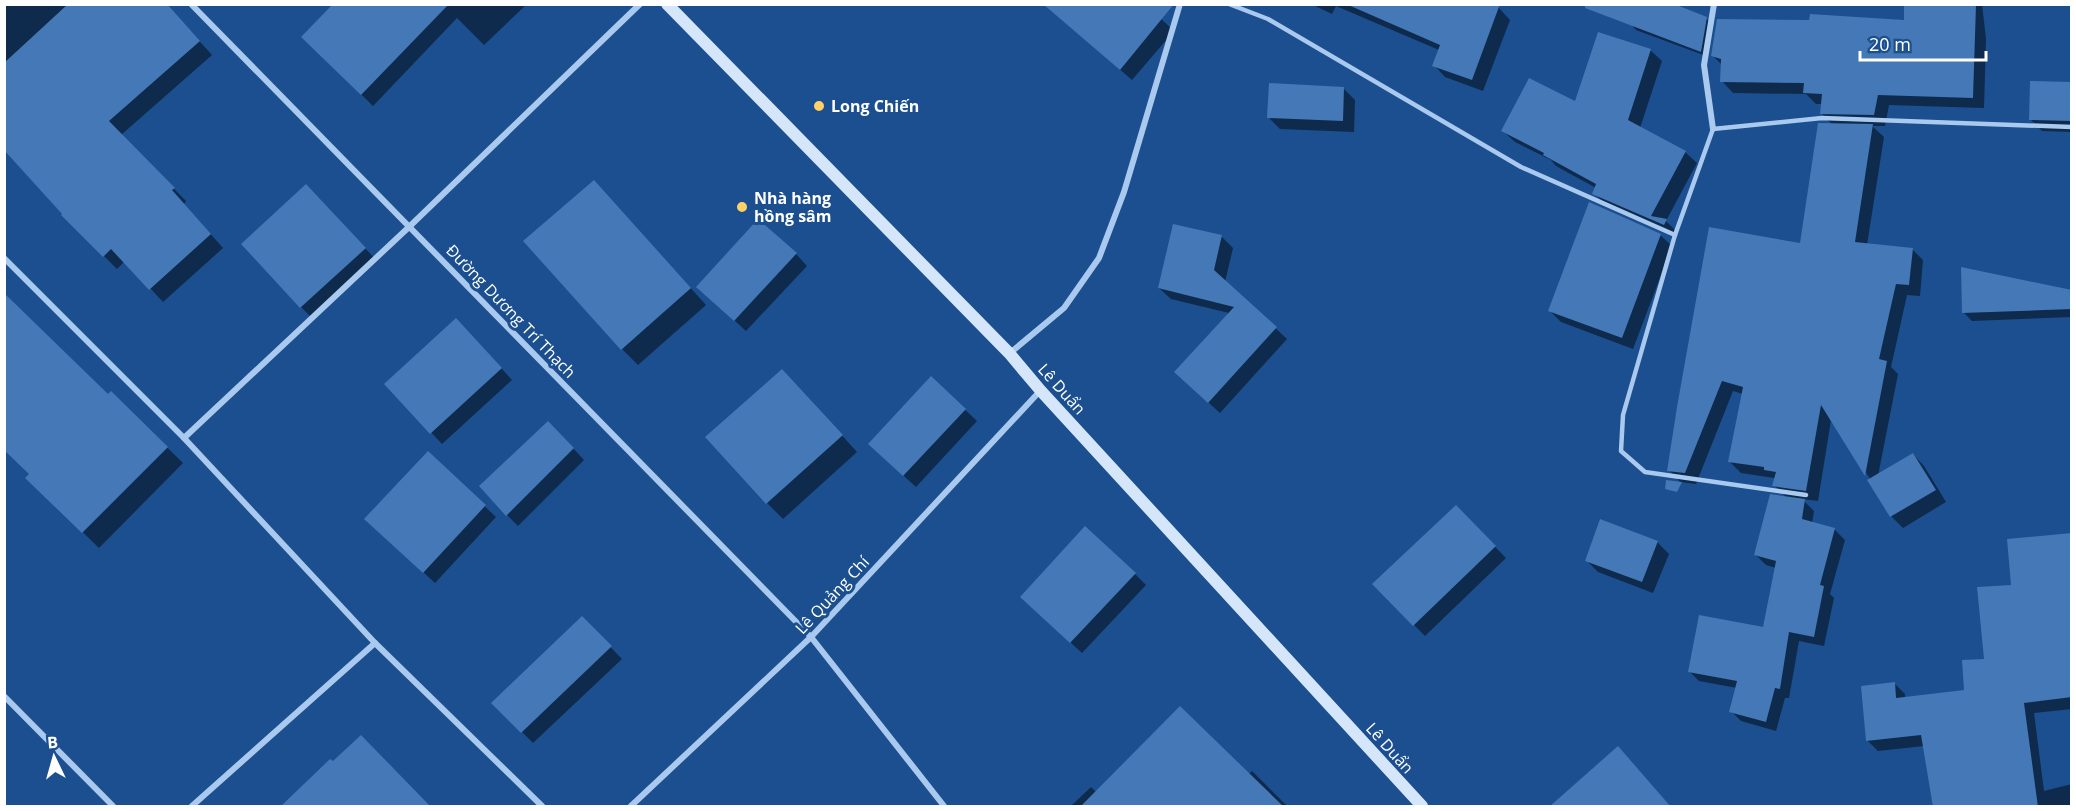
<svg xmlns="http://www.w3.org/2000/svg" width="2076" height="811" font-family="'Open Sans',sans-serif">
<rect width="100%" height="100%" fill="#1b4f8f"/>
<g fill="#0007">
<polygon points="4,4 149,4 173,12 212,55 121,135 186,201 184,204 223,248 163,302 125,261 117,269 63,215 4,148"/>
<polygon points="335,4 527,4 484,45 457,18 373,106 303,37"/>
<polygon points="1145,4 1174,31 1132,80 1050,9"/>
<polygon points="1311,4 1488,4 1499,8 1510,20 1483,91 1445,77 1434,65 1439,50 1336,6 1332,14"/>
<polygon points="1934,4 1982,4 1986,39 1984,108 1889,105 1885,126 1872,126 1884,137 1867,245 1912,249 1923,260 1920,296 1907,295 1891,367 1898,374 1878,476 1913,454 1924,466 1946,502 1903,528 1891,516 1871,480 1831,420 1818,501 1802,499 1814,511 1812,524 1835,530 1845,540 1830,594 1834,598 1824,646 1799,641 1789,698 1785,698 1776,731 1741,721 1731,711 1737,688 1699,681 1689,671 1768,629 1776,568 1766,565 1756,555 1787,498 1774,485 1776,480 1774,478 1741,473 1730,462 1743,394 1733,391 1696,484 1680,482 1669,470 1801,245 1833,125 1821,113 1823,104 1816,104 1806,94 1733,93 1722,81 1722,65 1712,55 1905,22"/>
<polygon points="1706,18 1711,24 1706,56 1636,30 1631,24"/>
<polygon points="1650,50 1662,61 1640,128 1685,152 1697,163 1666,221 1677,232 1676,236 1606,205 1594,193 1596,188 1556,166 1551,160 1515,142 1503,131 1576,103"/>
<polygon points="2072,83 2072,132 2042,131 2031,120"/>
<polygon points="1343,88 1355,100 1354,132 1280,129 1268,117"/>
<polygon points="318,197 376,260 312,318 301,307"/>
<polygon points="609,198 706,305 638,365 622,349"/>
<polygon points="1660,235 1672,246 1633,349 1561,322 1550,311"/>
<polygon points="1221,236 1233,248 1225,282 1287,339 1220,413 1187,383 1229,313 1171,299 1159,288"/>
<polygon points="796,254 807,266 746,331 710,298"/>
<polygon points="2072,291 2072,317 1972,321 1964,313"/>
<polygon points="467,331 512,380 442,444 386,384"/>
<polygon points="931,378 977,421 916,487 881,455"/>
<polygon points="798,387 857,452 783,519 767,503"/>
<polygon points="111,393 183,463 99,548 27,478"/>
<polygon points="560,434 584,460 518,526 507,515"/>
<polygon points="428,453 496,517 435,583 378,530"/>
<polygon points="1456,507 1506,558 1425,636 1374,584"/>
<polygon points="2072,534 2072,709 2034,713 2044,791 2072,784 2072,806 1935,806 1924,746 1878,751 1867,740 1895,684 1905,694 1905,698 1965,691 1985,660 2012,586"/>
<polygon points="1657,542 1669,554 1653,593 1598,572 1586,560"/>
<polygon points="1135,574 1146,585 1082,653 1033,608"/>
<polygon points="582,618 622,659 533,743 493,703"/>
<polygon points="1252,771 1287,806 1071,806 1091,787 1096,792 1249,774"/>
</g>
<g fill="#4478b7">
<polygon points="68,4 167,4 200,41 109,121 175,188 172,190 211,234 149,290 111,249 103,257 61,215 62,214 4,150 4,63"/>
<polygon points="333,4 449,4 361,95 301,37"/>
<polygon points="1043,4 1174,4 1120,70"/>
<polygon points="1346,4 1500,4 1472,80 1432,66 1440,45"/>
<polygon points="1585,4 1674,4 1707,17 1701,52 1585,8"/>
<polygon points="1904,4 1976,5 1973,98 1878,95 1874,115 1820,114 1822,94 1803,93 1804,83 1720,82 1721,59 1711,56 1717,19 1809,20 1810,14 1904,20"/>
<polygon points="1598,32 1651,49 1628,120 1686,151 1651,216 1667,219 1664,225 1592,194 1596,184 1543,155 1544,153 1501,131 1529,78 1575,101"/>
<polygon points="2030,81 2072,82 2072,121 2029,120"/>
<polygon points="1269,83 1344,87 1343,121 1267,118"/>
<polygon points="1818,123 1873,124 1855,242 1913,248 1909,285 1896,284 1879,359 1887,361 1865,476 1821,405 1806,491 1772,486 1776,472 1764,470 1764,467 1728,462 1743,387 1722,381 1685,473 1667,471 1677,407 1709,227 1800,243"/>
<polygon points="594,180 691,288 621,350 523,241"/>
<polygon points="306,184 366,248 300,308 241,244"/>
<polygon points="1589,202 1661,234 1622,338 1548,311"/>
<polygon points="758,219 797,253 734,321 696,287"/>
<polygon points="1173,224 1222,235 1214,270 1277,327 1208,403 1174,372 1234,307 1158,288"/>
<polygon points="1961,267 2072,290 2072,309 1962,313"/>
<polygon points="4,293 108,394 111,391 168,447 82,533 25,478 29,474 4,450"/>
<polygon points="456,318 502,368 430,434 384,384"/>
<polygon points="782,369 843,435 766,504 705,437"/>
<polygon points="931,376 966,409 903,476 868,444"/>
<polygon points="548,421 574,448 506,516 479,486"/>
<polygon points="428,451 486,505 423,573 364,519"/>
<polygon points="1913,453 1936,490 1890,517 1867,480"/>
<polygon points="1666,480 1682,482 1677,492 1665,489"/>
<polygon points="1770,494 1805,499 1802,519 1835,528 1820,585 1824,586 1814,637 1789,632 1780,689 1775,688 1766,722 1729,712 1737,681 1688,672 1699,615 1769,628 1763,627 1776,561 1754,555"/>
<polygon points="1456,505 1496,546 1413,626 1372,584"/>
<polygon points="1600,519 1658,541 1642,582 1585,561"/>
<polygon points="1085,526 1136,573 1070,643 1020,597"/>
<polygon points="2072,533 2072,697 2024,703 2038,807 1933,807 1921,735 1866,741 1861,686 1895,682 1896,698 1964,690 1962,660 1984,659 1977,587 2011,585 2007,539"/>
<polygon points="582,616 612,646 521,733 491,703"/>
<polygon points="1180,706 1284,807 1080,807"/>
<polygon points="361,735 431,807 280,807 330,759 333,761"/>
<polygon points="1618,746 1671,807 1549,807"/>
</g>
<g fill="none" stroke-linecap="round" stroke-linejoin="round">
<g stroke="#a9c9ee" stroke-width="4.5">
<polyline points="1229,4 1268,19 1521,167 1675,235"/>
<polyline points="1806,495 1645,472 1621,451 1623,415 1675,235 1713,129 1822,118 2072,127"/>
</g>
<g stroke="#a9c9ee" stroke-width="6">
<polyline points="191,4 811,637 944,806"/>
<polyline points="1713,129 1704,65 1714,4"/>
<polyline points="4,258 184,438 375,643 542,806"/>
<polyline points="1010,353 1064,308 1099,258 1124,192 1180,4"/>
<polyline points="184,438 409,227 640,4"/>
<polyline points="4,696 113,806"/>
<polyline points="192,806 375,643"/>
<polyline points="631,806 811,637 1040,391"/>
</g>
<polyline stroke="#d6e6fa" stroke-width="12" points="667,4 1009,353 1041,391 1422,806"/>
</g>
<g fill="#ffd166" stroke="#1b4f8f" stroke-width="2">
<circle cx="819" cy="106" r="6"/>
<circle cx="742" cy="207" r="6"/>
</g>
<g text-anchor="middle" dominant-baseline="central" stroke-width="6" stroke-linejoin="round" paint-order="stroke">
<g font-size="16" font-weight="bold" fill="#fff" stroke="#1b4f8f" text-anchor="start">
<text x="831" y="106">Long Chiến</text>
<text x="754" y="198">Nhà hàng<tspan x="754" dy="18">hồng sâm</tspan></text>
</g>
<g font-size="16" fill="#fff" stroke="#1b4f8f">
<text transform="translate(511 311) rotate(46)">Đường Dương Trí Thạch</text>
<text transform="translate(1062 389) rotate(48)">Lê Duẩn</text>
<text transform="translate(832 595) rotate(-47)">Lê Quảng Chí</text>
<text transform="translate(1390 748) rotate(48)">Lê Duẩn</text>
</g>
</g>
<rect width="2076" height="811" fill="none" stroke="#ffffff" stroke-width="12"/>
<g transform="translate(54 757) rotate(355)" stroke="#1b4f8f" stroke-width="4.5" paint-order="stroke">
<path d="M0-4.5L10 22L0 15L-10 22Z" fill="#ffffff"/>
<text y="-9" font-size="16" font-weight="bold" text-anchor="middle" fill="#ffffff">B</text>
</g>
<path d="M1860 51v9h126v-9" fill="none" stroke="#ffffff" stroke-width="3"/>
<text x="1869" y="51" font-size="18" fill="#ffffff" stroke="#1b4f8f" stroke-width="4.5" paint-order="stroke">20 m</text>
</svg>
